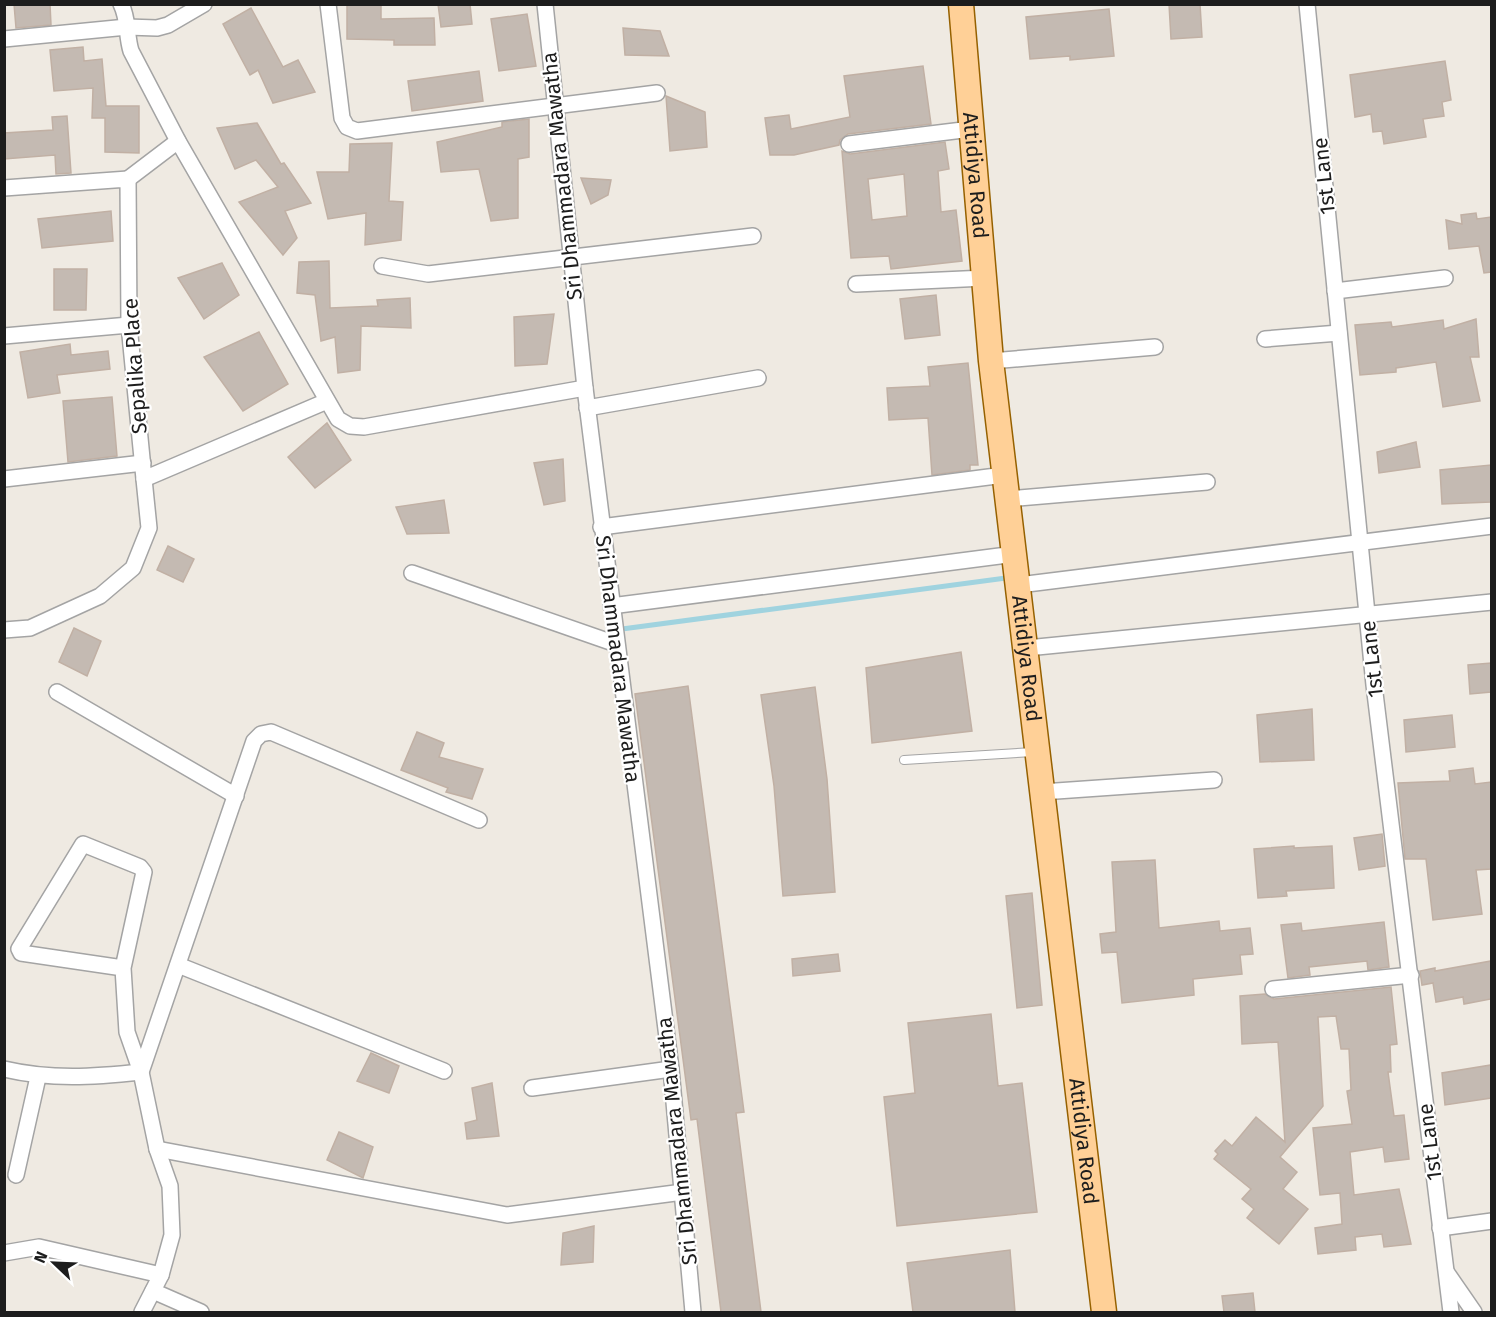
<svg xmlns="http://www.w3.org/2000/svg" width="1496" height="1317" font-family="'Fira Sans',sans-serif">
<rect width="100%" height="100%" fill="#efeae2"/>
<g fill="none" stroke-linecap="round" stroke-linejoin="round">
<polyline stroke="#a0d3df" stroke-width="5" points="622,629 1006,578"/>
</g>
<g fill="#c4bab2" stroke="#c1b0a4" stroke-width="1.5" fill-rule="evenodd">
<polygon points="14,4 50,4 51,25 16,28"/>
<polygon points="347,4 381,4 381,19 434,18 435,45 394,45 394,40 347,39"/>
<polygon points="438,4 470,4 472,24 441,27"/>
<polygon points="1169,4 1200,4 1202,37 1171,39"/>
<polygon points="251,8 283,67 298,60 315,92 273,103 258,70 250,75 223,24"/>
<polygon points="1109,9 1114,56 1070,60 1070,56 1030,59 1026,17"/>
<polygon points="527,14 536,66 499,71 491,19"/>
<polygon points="623,28 660,31 669,56 625,55"/>
<polygon points="83,47 84,61 102,59 106,106 139,106 139,153 105,152 105,118 92,118 93,88 54,91 50,50"/>
<polygon points="1445,61 1451,100 1442,102 1444,116 1423,119 1426,137 1384,144 1382,131 1373,132 1371,114 1355,117 1350,75"/>
<polygon points="923,66 931,124 848,134 840,140 839,145 794,155 770,155 765,118 789,115 791,129 850,117 844,76"/>
<polygon points="479,71 483,101 412,111 408,81"/>
<polygon points="666,96 705,112 707,147 670,151"/>
<polygon points="67,116 71,173 56,174 55,155 4,159 4,133 53,130 52,117"/>
<polygon points="529,119 529,157 518,159 518,218 491,221 479,169 441,172 437,142 502,127 502,122"/>
<polygon points="257,123 281,164 284,163 311,203 285,211 297,238 283,255 239,202 278,187 256,160 235,169 217,128"/>
<path d="M945,142L949,169L938,171L941,212L956,210L962,261L891,269L889,256L851,258L842,151L850,154ZM904,174L907,216L872,220L868,179Z"/>
<polygon points="392,143 389,201 403,202 401,240 365,245 366,213 328,219 317,172 349,172 350,144"/>
<polygon points="581,178 611,180 608,195 591,204"/>
<polygon points="111,211 113,241 42,248 38,219"/>
<polygon points="1476,213 1477,219 1491,217 1491,272 1484,273 1479,246 1449,249 1446,220 1462,224 1461,215"/>
<polygon points="329,261 330,308 378,306 377,300 410,298 411,328 361,326 360,370 338,373 335,337 321,341 315,295 297,293 299,262"/>
<polygon points="222,263 239,295 204,319 178,278"/>
<polygon points="54,269 87,269 86,310 54,310"/>
<polygon points="936,295 940,335 905,339 900,299"/>
<polygon points="554,314 547,364 515,366 514,317"/>
<polygon points="1476,319 1479,357 1470,357 1480,401 1443,407 1436,362 1396,368 1396,372 1360,375 1355,325 1391,322 1392,327 1443,320 1444,329"/>
<polygon points="259,332 288,384 243,411 204,357"/>
<polygon points="70,344 71,355 108,351 110,369 57,375 60,393 28,398 20,352"/>
<polygon points="968,363 978,465 970,465 970,470 932,475 928,418 889,420 887,388 930,386 928,367"/>
<polygon points="112,397 117,456 68,462 63,401"/>
<polygon points="327,423 351,460 315,488 288,457"/>
<polygon points="1416,442 1420,467 1379,473 1377,452"/>
<polygon points="563,459 565,501 544,505 534,463"/>
<polygon points="1491,465 1491,502 1442,504 1440,470"/>
<polygon points="444,500 449,533 407,534 396,507"/>
<polygon points="168,546 194,559 183,582 157,570"/>
<polygon points="74,628 101,641 87,676 59,662"/>
<polygon points="961,652 972,731 872,743 866,668"/>
<polygon points="1491,663 1491,692 1470,694 1468,665"/>
<polygon points="688,686 744,1112 736,1113 761,1312 721,1312 697,1119 691,1120 635,694"/>
<polygon points="815,687 827,779 835,892 783,896 774,786 761,695"/>
<polygon points="1312,709 1314,760 1260,762 1257,715"/>
<polygon points="1452,715 1455,747 1406,752 1404,720"/>
<polygon points="417,732 444,743 439,757 483,769 472,799 446,792 448,788 401,770"/>
<polygon points="1473,768 1475,784 1491,782 1491,869 1476,870 1482,914 1433,920 1426,859 1405,859 1398,783 1450,781 1449,771"/>
<polygon points="1382,834 1385,866 1359,870 1354,838"/>
<polygon points="1294,846 1294,848 1332,846 1334,888 1286,891 1287,896 1258,898 1254,849"/>
<polygon points="1155,860 1159,928 1219,921 1220,931 1250,928 1253,954 1240,955 1242,974 1193,979 1194,995 1122,1003 1117,952 1102,953 1100,934 1116,932 1112,862"/>
<polygon points="1032,893 1042,1005 1017,1008 1006,896"/>
<polygon points="1384,922 1389,967 1368,970 1367,961 1309,967 1310,975 1288,978 1281,925 1301,923 1302,931"/>
<polygon points="838,954 840,971 793,976 792,959"/>
<polygon points="1491,961 1491,999 1464,1004 1463,997 1436,1002 1433,983 1422,985 1420,971 1435,968 1435,971"/>
<polygon points="1391,987 1397,1044 1390,1045 1391,1072 1388,1072 1394,1116 1404,1115 1409,1159 1385,1162 1383,1147 1350,1152 1354,1195 1399,1189 1411,1244 1384,1247 1382,1234 1355,1237 1356,1250 1318,1254 1315,1228 1342,1224 1340,1193 1320,1195 1313,1128 1352,1124 1347,1091 1351,1090 1349,1049 1341,1049 1336,1016 1318,1017 1323,1106 1280,1157 1297,1172 1283,1189 1308,1209 1279,1244 1247,1218 1254,1209 1242,1199 1251,1189 1214,1159 1218,1154 1215,1151 1225,1140 1232,1146 1256,1117 1285,1142 1278,1042 1242,1044 1240,996 1265,994 1274,999"/>
<polygon points="991,1014 998,1086 1022,1083 1037,1212 897,1226 884,1097 915,1093 908,1023"/>
<polygon points="371,1053 399,1066 389,1093 357,1081"/>
<polygon points="1491,1065 1491,1098 1445,1105 1442,1073"/>
<polygon points="492,1083 499,1136 467,1139 465,1123 477,1120 472,1088"/>
<polygon points="339,1132 373,1147 363,1178 327,1160"/>
<polygon points="594,1226 593,1262 561,1265 563,1233"/>
<polygon points="1010,1250 1015,1312 913,1312 907,1263"/>
<polygon points="1253,1293 1255,1312 1224,1312 1222,1296"/>
</g>
<g fill="none" stroke-linecap="round" stroke-linejoin="round">
<defs>
<polyline id="lane" points="904,760 1033,752"/>
<g id="street">
<path d="M121,4C129,20 126,35 131,51L178,141L338,419L350,426L364,427L585,388"/>
<polyline points="328,4 342,118 347,127 357,131 657,93"/>
<polyline points="545,4 585,388 671,1069 693,1312"/>
<polyline points="1307,4 1374,685 1451,1312"/>
<polyline points="4,39 127,27 157,28 168,25 204,4"/>
<polyline points="849,144 971,129"/>
<polyline points="128,179 178,141"/>
<polyline points="4,188 128,179 129,325 144,479 327,401"/>
<polyline points="382,266 428,274 753,236"/>
<polyline points="856,284 985,278"/>
<polyline points="1335,291 1445,278"/>
<polyline points="4,336 129,325"/>
<polyline points="1265,339 1339,333"/>
<polyline points="991,361 1155,347"/>
<polyline points="587,408 758,378"/>
<polyline points="4,479 143,463"/>
<polyline points="1008,499 1207,482"/>
<polyline points="601,527 1004,475"/>
<polyline points="412,573 616,644"/>
<polyline points="1019,585 1492,526"/>
<polyline points="611,606 1015,554"/>
<polyline points="4,630 30,628 100,596 133,568 149,528 144,479"/>
<polyline points="1027,648 1492,602"/>
<polyline points="57,692 236,796"/>
<polyline points="1042,792 1214,780"/>
<polyline points="178,965 444,1071"/>
<polyline points="123,968 21,953 19,949 83,844 140,867 144,872 123,968 127,1032 141,1072 157,1149 170,1186 172,1235 161,1275 142,1312"/>
<polyline points="1273,989 1411,975"/>
<path d="M4,1069C51,1080 94,1077 141,1072L254,741L261,734L271,732L479,820"/>
<polyline points="532,1088 671,1069"/>
<polyline points="157,1149 507,1215 683,1192"/>
<polyline points="16,1175 38,1077"/>
<polyline points="1440,1228 1492,1221"/>
<polyline points="4,1253 39,1247 161,1275"/>
<polyline points="1447,1273 1474,1312"/>
<polyline points="153,1291 201,1312"/>
</g>
<g id="primary">
<path id="s1" d="M961,4L991,361L1104,1312"/>
</g>
</defs>
<use href="#lane" stroke="#a4a4a4" stroke-width="10"/>
<use href="#street" stroke="#a4a4a4" stroke-width="18"/>
<use href="#primary" stroke="#966100" stroke-width="27"/>
<use href="#lane" stroke="#fff" stroke-width="8"/>
<use href="#street" stroke="#fff" stroke-width="15"/>
<use href="#primary" stroke="#ffd097" stroke-width="24"/>
</g>
<g text-anchor="middle" dominant-baseline="central" stroke-width="4.5" stroke-linejoin="round" paint-order="stroke">
<g font-size="21" fill="#1d1d1d" stroke="#fff">
<text transform="translate(562 176) rotate(-96)">Sri Dhammadara Mawatha</text>
<text stroke="none"><textPath href="#s1" startOffset="172">Attidiya Road</textPath></text>
<text transform="translate(1324 176) rotate(-96)">1st Lane</text>
<text transform="translate(135 366) rotate(-94)">Sepalika Place</text>
<text transform="translate(618 659) rotate(83)">Sri Dhammadara Mawatha</text>
<text stroke="none"><textPath href="#s1" startOffset="658">Attidiya Road</textPath></text>
<text transform="translate(1372 659) rotate(-96)">1st Lane</text>
<text transform="translate(677 1141) rotate(-96)">Sri Dhammadara Mawatha</text>
<text stroke="none"><textPath href="#s1" startOffset="1144">Attidiya Road</textPath></text>
<text transform="translate(1430 1142) rotate(-97)">1st Lane</text>
</g>
</g>
<rect width="1496" height="1317" fill="none" stroke="#1d1d1d" stroke-width="12"/>
<g transform="translate(54 1263) rotate(293)" stroke="#ffffff" stroke-width="4.5" paint-order="stroke">
<path d="M0-4.5L10 22L0 15L-10 22Z" fill="#1d1d1d"/>
<text y="-9" font-size="16" font-weight="bold" text-anchor="middle" fill="#1d1d1d">N</text>
</g>
</svg>
